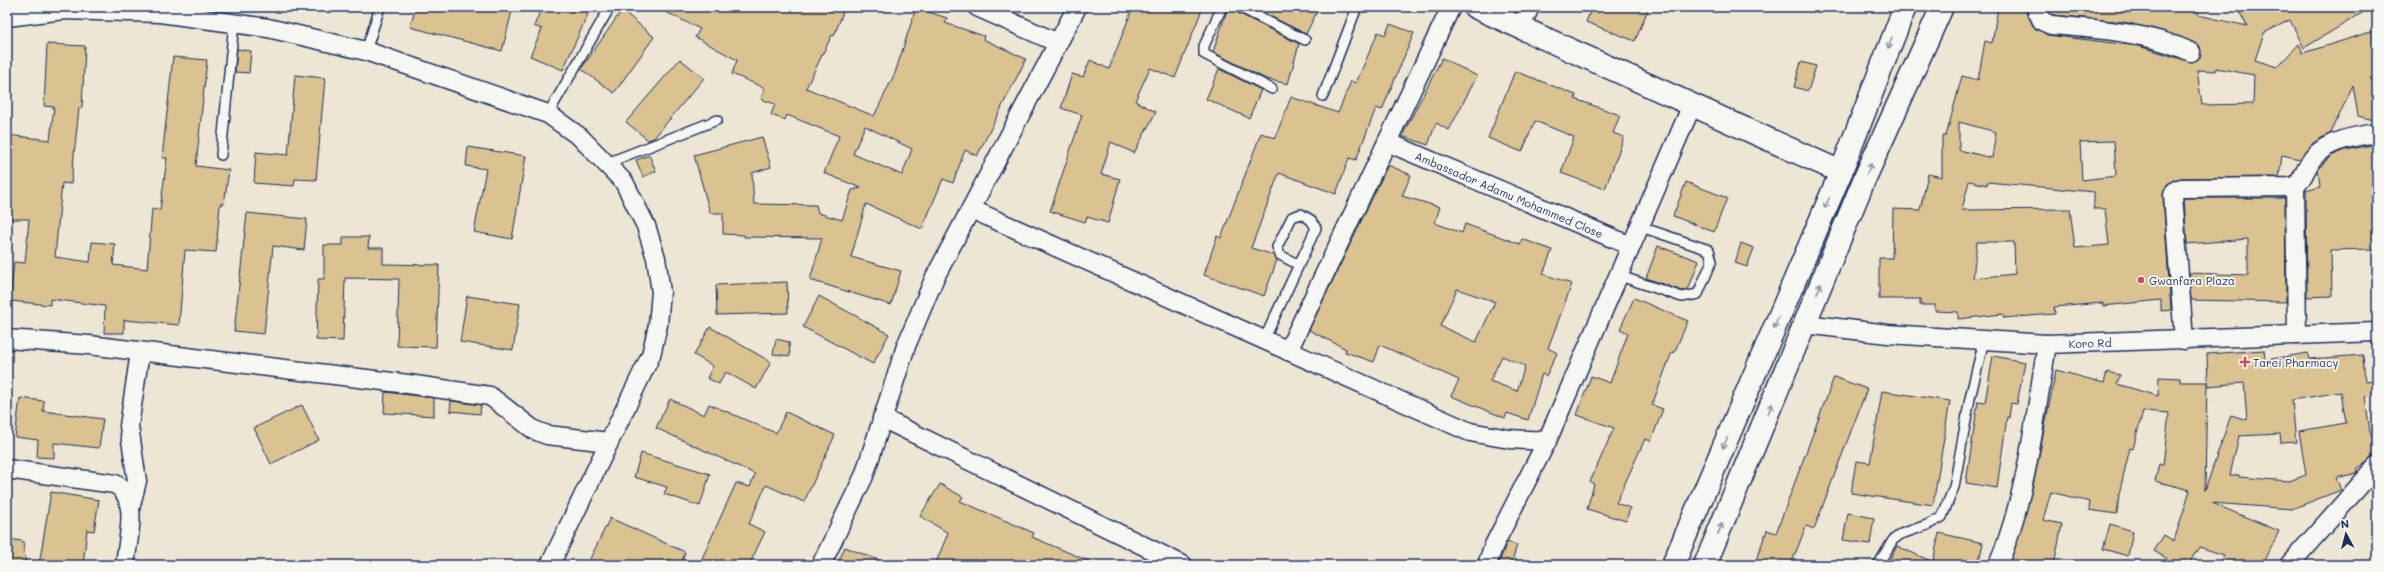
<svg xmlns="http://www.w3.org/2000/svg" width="2384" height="572" font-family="Mali,sans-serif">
<rect width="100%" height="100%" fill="#eee6d5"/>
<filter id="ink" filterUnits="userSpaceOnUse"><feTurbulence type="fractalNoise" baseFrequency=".025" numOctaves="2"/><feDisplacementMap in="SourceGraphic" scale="8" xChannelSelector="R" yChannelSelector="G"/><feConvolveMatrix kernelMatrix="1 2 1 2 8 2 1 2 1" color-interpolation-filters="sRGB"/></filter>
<g filter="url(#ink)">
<g fill="#dac291" stroke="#1b2f5e" fill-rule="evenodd">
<polygon points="416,7 513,7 502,51 410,27"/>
<polygon points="542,7 591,7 563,70 530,56 542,29 534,26"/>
<path d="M656,7H845L834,36L832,35L806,88L874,116L895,73L916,8L947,18L945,23L984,36L983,39L1026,59L977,156L965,150L953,183L943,179L922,229L866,204L851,257L901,271L891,305L810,280L822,238L744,237V235L723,234V213H710L694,155L762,137L771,167L752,173L754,204L816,205L818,213L842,220L852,190L861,188L824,173L839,136L787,115L785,120L771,115L775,104L761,99L765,88L732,74L737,60L695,37L700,29ZM865,126L912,149L902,175L853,154Z"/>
<polygon points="1133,7 1203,7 1175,78 1150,68 1135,101 1156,112 1134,153 1111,142 1101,174 1120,179 1108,223 1087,217 1085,222 1050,211 1082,115 1061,108 1072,74 1083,77 1090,60 1109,69"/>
<polygon points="1228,7 1233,7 1236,12 1299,44 1288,84 1266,79 1213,52"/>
<polygon points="1252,7 1319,7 1306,34"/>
<polygon points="1592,7 1649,7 1635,41 1586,22"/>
<path d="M1998,7H2025L2033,26L2047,35L2138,46L2192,62L2201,56L2200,46L2178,36L2124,22L2054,15L2050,13L2047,7H2199L2198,15L2247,26L2237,7H2372L2304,48L2290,20L2264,33L2255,60L2277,67L2299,44L2303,53L2377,30V109L2374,120L2358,116L2353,85L2331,133L2313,143L2300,159L2282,155L2279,177L2181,178L2167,184L2163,196L2171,310L2161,311V300L2103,306V303L2054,307L2055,314L2004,318L2003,314L1958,319V312L1935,311V305H1920V299H1879V258H1892L1893,209L1920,210L1928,174L1942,177V136H1946L1962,76L1978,80L1985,41L1992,43ZM2216,68L2254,75L2253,104L2202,105L2197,70L2216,71ZM1959,122L1996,132L1992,158L1959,150ZM2114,141L2116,176L2082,180L2080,142ZM1969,181L1987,185V182L2094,192V209H2105L2109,245L2075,248L2070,209L1962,210ZM1977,242H2014L2015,274L1973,278Z"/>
<polygon points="622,10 654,37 614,93 581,69"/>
<polygon points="1390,24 1414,33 1382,110 1376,108 1356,160 1349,158 1336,194 1279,173 1251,248 1274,255 1277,260 1264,296 1204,275 1217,236 1221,238 1261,133 1275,138 1291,97 1338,113 1351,81 1356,83 1378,32 1385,35"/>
<polygon points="47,44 85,46 82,108 79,108 71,184 62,183 55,257 90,262 92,242 115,244 113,265 147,269 152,209 160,210 167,158 162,158 173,57 207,60 196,166 229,170 224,204 220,204 216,252 185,250 179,325 124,320 124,333 104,333 105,306 50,299 50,305 10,301 14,262 25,263 29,219 7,219 7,135 50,140 54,107 44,106"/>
<polygon points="237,49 251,51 249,73 235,72"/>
<polygon points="1442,58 1477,76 1449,130 1436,123 1428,145 1402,136"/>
<polygon points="680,59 704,78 654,138 648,140 626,122"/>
<polygon points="1801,62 1816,66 1808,91 1794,87"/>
<polygon points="1219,69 1261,90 1249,118 1206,99"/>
<polygon points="1515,71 1576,95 1575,99 1620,115 1613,133 1624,137 1605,189 1561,173 1574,137 1535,121 1522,152 1488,138"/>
<polygon points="295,75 325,78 316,180 295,179 294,186 254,183 256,152 288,155"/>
<polygon points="2377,144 2377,249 2331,250 2332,296 2307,297 2306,191 2320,187 2318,169 2331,156 2346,150"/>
<polygon points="468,147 526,156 512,239 474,232 486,169 466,166"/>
<polygon points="649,155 656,171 643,177 636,160"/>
<path d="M1388,165L1411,175L1402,196L1440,207L1435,223L1462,233L1465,224L1520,244L1522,239L1552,250L1543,274L1572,284L1548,348L1557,353L1546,376L1542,374L1528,420L1507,413L1505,418L1451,396L1459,380L1380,345L1374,362L1345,352L1346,349L1309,330ZM1457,289L1495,302L1476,342L1440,326ZM1502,356L1525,366L1517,391L1490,381Z"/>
<polygon points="1686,182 1727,198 1714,232 1673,216"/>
<polygon points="2184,198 2285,198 2286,302 2191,300 2189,273 2248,275 2248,239 2187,244"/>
<polygon points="247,213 307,219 304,250 273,246 264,334 234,331"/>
<polygon points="343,237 369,237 368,248 383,248 383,264 439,265 436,347 397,346 399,279 345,278 343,341 316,340 318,279 324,279 324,245 343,245"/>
<polygon points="1741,243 1754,248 1747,267 1735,263"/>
<polygon points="1658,246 1699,261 1688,290 1682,291 1646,278"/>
<polygon points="787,282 788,313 717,315 716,285"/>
<polygon points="467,296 520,304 513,350 460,342"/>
<polygon points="819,296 889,334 873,364 803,327"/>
<polygon points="1634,298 1688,321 1674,353 1672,352 1652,405 1663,409 1651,441 1645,439 1616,503 1630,508 1626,521 1587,509 1594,484 1590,482 1614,428 1577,415 1591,376 1610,383 1628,333 1620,329"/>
<polygon points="710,327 771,362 756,389 728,373 725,373 719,384 707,378 713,366 694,355"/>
<polygon points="776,339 789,342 790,356 773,354"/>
<path d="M2264,350L2265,360L2308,353L2310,359L2363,355L2365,382L2374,381L2375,395L2365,396L2370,432L2377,447V456L2358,468L2357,473L2336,478L2341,490L2292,509L2212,503L2279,531L2263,565H2218L2224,555L2199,547L2188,565H2176L2154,551L2164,535L2174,541L2190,490L2155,481L2159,464L2163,465L2169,413L2143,411L2133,449L2130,448L2119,494L2117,514L2089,510L2090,502L2051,492L2043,520L2062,524L2054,565H2009L2033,486L2056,370L2104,383L2107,372L2120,375L2117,384L2158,396L2159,377L2180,378V382H2207L2205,490L2231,415L2247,420L2244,383L2208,386L2207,354ZM2341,392L2346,423L2299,431L2306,475L2289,481L2239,477V475H2230L2239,436L2280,434L2281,443L2296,442L2292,400Z"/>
<polygon points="1993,356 2025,362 2017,404 2011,403 2009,418 2007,417 1997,488 1966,483 1978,401 1985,402"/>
<polygon points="1834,377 1867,389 1814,529 1806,526 1791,565 1754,565 1767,530 1776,533"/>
<polygon points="1882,391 1950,401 1933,505 1851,493 1856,461 1870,463"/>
<polygon points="385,392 434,398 434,416 384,413"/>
<polygon points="20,398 44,401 43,411 103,419 99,448 54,443 54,458 37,457 38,440 15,437"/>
<polygon points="670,399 704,415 709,404 776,433 786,412 835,435 804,502 766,485 749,524 765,532 749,565 699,565 736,483 750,487 755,474 656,428"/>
<polygon points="451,401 481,405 480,414 450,411"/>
<polygon points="302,405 319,440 271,464 254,428"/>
<polygon points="641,453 710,474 700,506 664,494 667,487 634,477"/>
<polygon points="940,484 963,497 960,501 1034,533 1032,537 1098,565 935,565 948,533 920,516"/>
<polygon points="51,492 99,500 94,531 87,530 83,565 39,565"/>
<polygon points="1848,513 1874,518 1870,544 1843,540"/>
<polygon points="610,518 685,552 681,565 669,559 666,565 587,565"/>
<polygon points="2110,524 2133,531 2128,556 2103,549"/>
<polygon points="1939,533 1983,543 1978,565 1887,565 1897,546 1933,562"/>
<polygon points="7,539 23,541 26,565 7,565"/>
<polygon points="1507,542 1517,545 1511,565 1498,565"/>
<polygon points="845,547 889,564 889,565 837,565"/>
</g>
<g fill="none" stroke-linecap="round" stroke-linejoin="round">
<defs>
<g id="service">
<polyline points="1222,7 1204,46 1204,54 1272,89"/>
<polyline points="1239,7 1305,40"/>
<polyline points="366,51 380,7"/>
<polyline points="1323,96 1357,7"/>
<polyline points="548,114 610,7"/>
<polyline points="221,155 234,23"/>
<polyline points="607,163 717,120"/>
<polyline points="1620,276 1682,297 1698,294 1712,261 1709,250 1641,227"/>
<polyline points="1264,340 1316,228 1311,220 1301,214 1292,217 1277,247 1280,255 1299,265"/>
<polyline points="1878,565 1893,540 1901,534 1927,525 1942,517 1954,487 1970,398 1984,340"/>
</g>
<g id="minor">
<polyline points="977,7 1058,43"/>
<path d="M2035,7L2042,21L2051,25C2097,29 2148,32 2191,52"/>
<polyline points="7,17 64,10 160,13 268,28 366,51 548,114 580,137 624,182 646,226 656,258 661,292 658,325 651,355 550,565"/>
<polyline points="1520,28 1530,7"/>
<path id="s1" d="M1387,142L1631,246"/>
<polyline points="2295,187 2297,335"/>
<polyline points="971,209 1470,432 1509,439 1547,441"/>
<path id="s2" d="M1805,324L1888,334L2047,344L2377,332"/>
<polyline points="7,339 89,345 408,384 490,396 534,430 547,435 609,442"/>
<path d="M2184,340L2173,195L2176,190L2181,188L2295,187C2304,178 2306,167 2313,158C2327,140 2357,136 2377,133"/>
<polyline points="1288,351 1451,7"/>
<polyline points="882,418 1183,565"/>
<path d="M7,469L115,484C141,498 127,541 125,565"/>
<polyline points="131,505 137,481 129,426 140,352"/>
<polyline points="821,565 864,476 906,346 935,277 1077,7"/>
<polyline points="1487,565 1493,547 1547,441 1692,105"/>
<path d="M1998,565C2027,495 2035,418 2047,344"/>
<polyline points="2289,565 2377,466"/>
</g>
<polyline id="tertiary" points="1475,7 1841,172"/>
<g id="primary">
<polyline points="1673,565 1841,172 1905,7"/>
<polyline points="1705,565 1864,180 1942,7"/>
</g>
</defs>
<use href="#service" stroke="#1b2f5e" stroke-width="12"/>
<use href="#minor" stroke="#1b2f5e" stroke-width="21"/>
<use href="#tertiary" stroke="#1b2f5e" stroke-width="25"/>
<use href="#primary" stroke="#1b2f5e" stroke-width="25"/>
<use href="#service" stroke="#f6f6f2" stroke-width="9"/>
<use href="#minor" stroke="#f6f6f2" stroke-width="18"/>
<use href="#tertiary" stroke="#f6f6f2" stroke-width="22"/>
<use href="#primary" stroke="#f6f6f2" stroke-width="22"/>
</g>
<defs><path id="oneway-shaft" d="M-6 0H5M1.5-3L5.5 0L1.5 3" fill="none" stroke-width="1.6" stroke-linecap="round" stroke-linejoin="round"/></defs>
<g stroke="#8892a8">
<use href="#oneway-shaft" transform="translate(1890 43) rotate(111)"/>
<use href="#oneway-shaft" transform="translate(1869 169) rotate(-66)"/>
<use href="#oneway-shaft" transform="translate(1827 203) rotate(113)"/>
<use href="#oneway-shaft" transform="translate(1819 289) rotate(-68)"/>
<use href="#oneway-shaft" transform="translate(1776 323) rotate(113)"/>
<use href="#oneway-shaft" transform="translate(1770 409) rotate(-67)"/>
<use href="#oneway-shaft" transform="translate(1725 443) rotate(113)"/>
<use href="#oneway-shaft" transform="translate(1720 529) rotate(-67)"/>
</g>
</g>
<g fill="#d1495b" stroke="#f6f6f2" stroke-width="1.5">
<circle cx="2141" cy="280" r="4"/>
<path d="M2243 356h4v4h4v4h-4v4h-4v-4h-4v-4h4z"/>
</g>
<g text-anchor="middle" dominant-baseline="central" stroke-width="3.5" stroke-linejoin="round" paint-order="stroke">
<g font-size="11" fill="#1b2f5e" stroke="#f6f6f2">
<text stroke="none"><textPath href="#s1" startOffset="133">Ambassador Adamu Mohammed Close</textPath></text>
<text stroke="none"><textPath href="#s2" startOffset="286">Koro Rd</textPath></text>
</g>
<g font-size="11" fill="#1b2f5e" stroke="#f6f6f2" text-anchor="start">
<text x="2149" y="280">Gwanfara Plaza</text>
<text x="2253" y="362">Tarei Pharmacy</text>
</g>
</g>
<rect width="2384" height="572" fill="none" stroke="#f6f6f2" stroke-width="24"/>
<rect x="12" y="12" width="2360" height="548" fill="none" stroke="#1b2f5e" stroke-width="1.5" filter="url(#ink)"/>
<g transform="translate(2346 534) rotate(353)" stroke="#f6f6f2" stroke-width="3" paint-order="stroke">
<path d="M0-3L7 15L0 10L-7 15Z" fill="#1b2f5e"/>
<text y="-6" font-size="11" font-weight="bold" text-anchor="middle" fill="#1b2f5e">N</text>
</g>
</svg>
